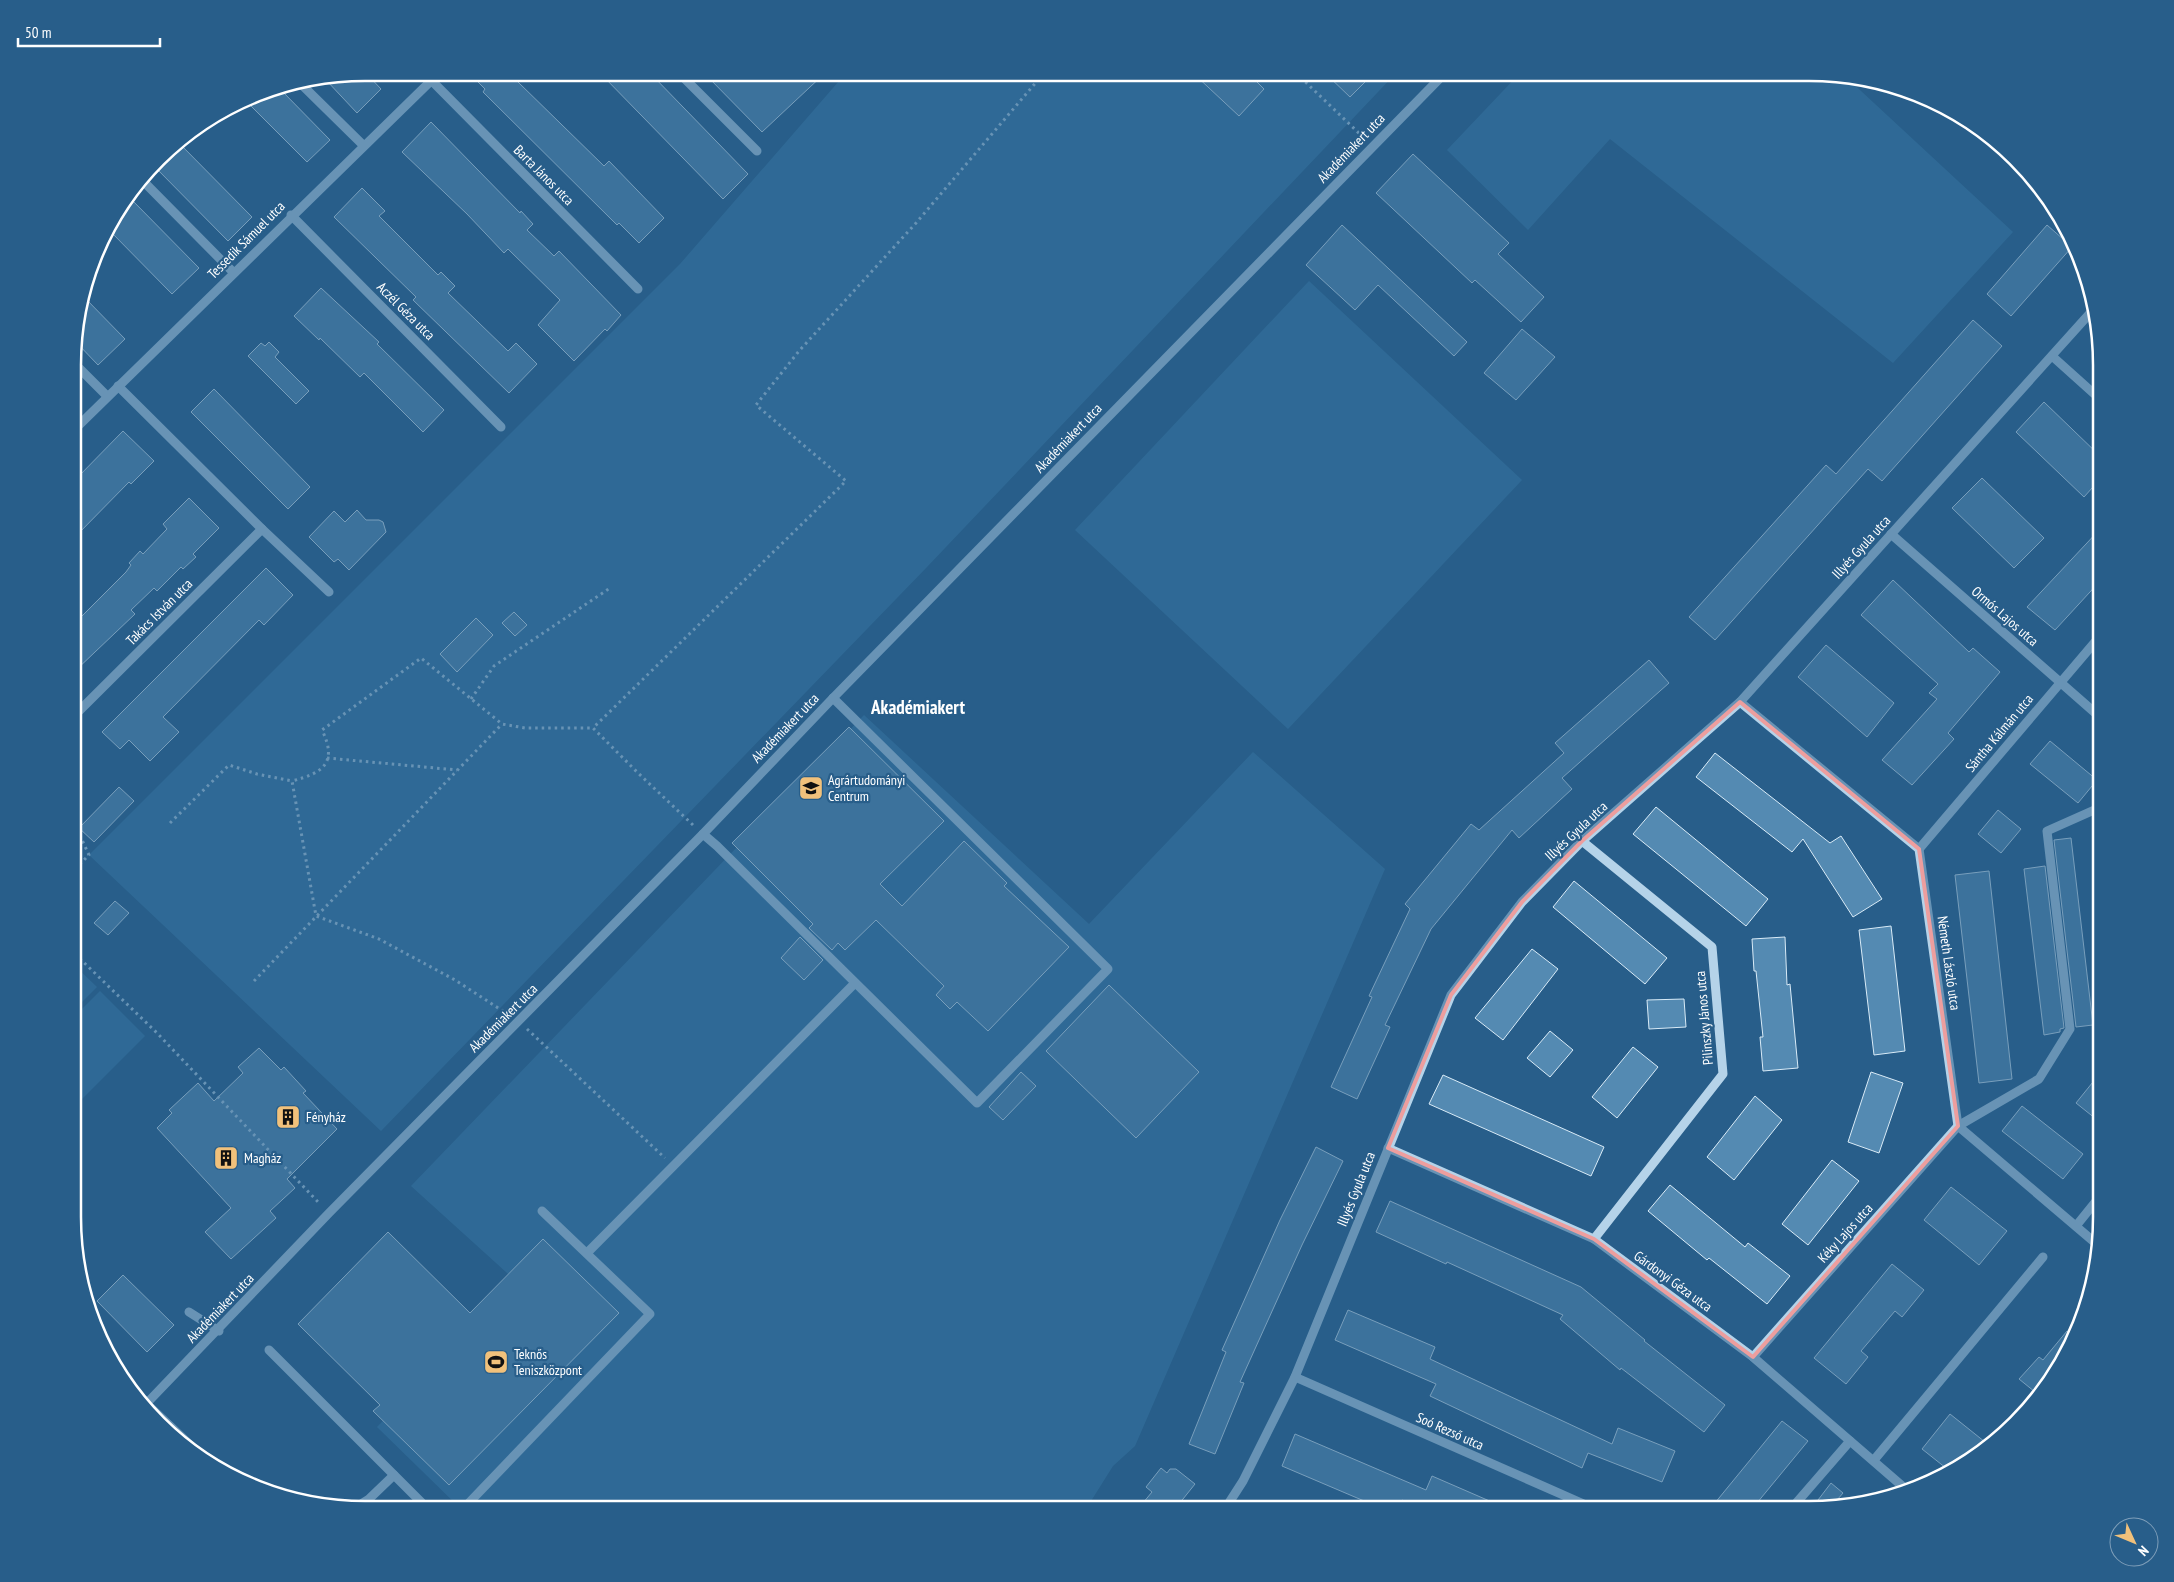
<svg xmlns="http://www.w3.org/2000/svg" width="2174" height="1582" font-family="'PT Sans Narrow',sans-serif">
<rect width="100%" height="100%" fill="#285e8a"/>
<g fill="#3977a4">
<polygon points="846,73 1396,73 927,567 381,1131 89,855 680,264"/>
<polygon points="1520,73 1828,73 1847,78 2013,232 1893,363 1610,139 1528,230 1447,150"/>
<polygon points="1309,281 1522,480 1288,729 1075,530"/>
<polygon points="864,715 1089,924 1253,752 1385,869 1135,1446 1113,1466 1086,1509 461,1509 377,1427 517,1282 411,1186"/>
<polygon points="75,966 97,987 75,1009"/>
<polygon points="100,991 145,1036 75,1106 75,1016"/>
</g>
<g fill="#548ab2" stroke="#d9ebf7">
<polygon points="365,72 381,89 357,113 326,80"/>
<polygon points="484,73 527,73 518,82 604,166 609,161 664,218 639,243 619,223 617,225 483,92 485,89 476,80"/>
<polygon points="600,73 650,73 748,174 723,199"/>
<polygon points="704,73 825,73 762,132"/>
<polygon points="1193,73 1248,73 1264,89 1239,116"/>
<polygon points="1325,73 1374,73 1350,97"/>
<polygon points="280,89 330,140 307,162 245,100 253,95"/>
<polygon points="431,122 520,213 521,211 533,224 527,230 554,256 559,251 621,315 607,331 605,329 574,361 538,325 560,300 508,249 504,253 467,214 402,152"/>
<polygon points="178,142 252,217 228,241 155,167 172,145"/>
<polygon points="1413,154 1509,243 1498,254 1544,297 1521,322 1475,280 1472,283 1376,193"/>
<polygon points="362,188 385,211 379,216 438,275 441,272 455,286 448,293 508,351 516,343 537,364 509,393 413,300 416,297 334,217"/>
<polygon points="131,199 199,268 172,294 110,231 110,226"/>
<polygon points="1342,225 1467,342 1454,356 1378,285 1355,310 1306,265"/>
<polygon points="2047,225 2072,247 2011,316 1987,294"/>
<polygon points="321,288 379,342 377,344 444,410 423,432 364,373 360,377 320,338 319,340 294,316"/>
<polygon points="84,297 125,339 98,365 75,341 75,327"/>
<polygon points="1973,320 2002,346 1882,481 1868,469 1715,640 1689,617 1826,465 1836,474"/>
<polygon points="1522,329 1555,357 1516,400 1484,373"/>
<polygon points="269,342 279,352 275,357 309,391 296,404 248,356 261,343 265,346"/>
<polygon points="214,389 310,487 288,509 191,412"/>
<polygon points="2044,402 2101,457 2101,478 2084,497 2016,432"/>
<polygon points="123,431 154,461 131,484 129,482 75,537 75,480"/>
<polygon points="1982,478 2044,538 2014,568 1952,508"/>
<polygon points="189,498 219,528 193,554 196,557 183,569 181,567 157,591 154,588 131,610 135,614 75,671 75,633 82,626 77,621 126,572 131,565 129,563 140,551 143,554 167,529 163,524"/>
<polygon points="357,510 366,520 379,520 383,522 386,532 349,570 338,559 334,562 309,537 334,511 345,522"/>
<polygon points="2101,528 2101,580 2055,630 2027,607"/>
<polygon points="266,568 293,595 264,625 259,620 163,717 179,732 150,761 129,740 120,749 102,732"/>
<polygon points="1893,580 1969,652 1973,648 2000,672 1948,733 1954,739 1912,785 1882,760 1937,699 1929,693 1938,684 1861,615"/>
<polygon points="514,612 527,625 515,636 502,623"/>
<polygon points="476,618 493,635 457,672 440,654"/>
<polygon points="1826,645 1894,703 1867,737 1798,677"/>
<polygon points="1649,660 1669,683 1562,778 1572,789 1519,838 1512,830 1431,929 1385,1025 1390,1027 1357,1099 1331,1087 1372,997 1369,996 1410,909 1405,904 1471,824 1479,830 1564,753 1555,743"/>
<polygon points="849,727 944,821 880,884 902,906 964,841 1007,883 1004,886 1069,947 988,1031 957,1002 950,1009 936,995 944,986 876,920 845,950 838,943 832,950 809,928 813,924 732,843"/>
<polygon points="2050,741 2097,780 2078,803 2030,764"/>
<polygon points="1715,753 1830,843 1841,836 1882,899 1853,917 1803,839 1792,852 1696,777"/>
<polygon points="119,787 134,801 94,842 79,828"/>
<polygon points="1656,807 1768,899 1746,926 1633,834"/>
<polygon points="1998,810 2021,829 2001,853 1978,834"/>
<polygon points="2071,838 2093,1025 2076,1027 2054,840"/>
<polygon points="2045,866 2064,1028 2060,1029 2060,1032 2044,1035 2024,869"/>
<polygon points="1989,871 2012,1079 1979,1083 1955,875"/>
<polygon points="1574,881 1667,958 1645,984 1553,907"/>
<polygon points="115,901 129,913 108,935 94,923"/>
<polygon points="1891,926 1905,1051 1874,1055 1859,930"/>
<polygon points="800,937 823,960 804,980 781,958"/>
<polygon points="1785,937 1787,985 1790,984 1798,1068 1763,1071 1760,1037 1763,1037 1756,971 1754,971 1752,939"/>
<polygon points="1532,949 1558,969 1503,1040 1475,1018"/>
<polygon points="1109,985 1199,1072 1136,1138 1046,1051"/>
<polygon points="1684,999 1686,1027 1649,1029 1647,1000"/>
<polygon points="1550,1031 1573,1050 1550,1077 1527,1058"/>
<polygon points="1633,1047 1658,1067 1617,1118 1592,1097"/>
<polygon points="259,1048 281,1070 284,1067 306,1091 303,1093 337,1129 287,1179 295,1188 270,1211 276,1218 231,1259 205,1232 231,1208 157,1128 172,1113 169,1110 198,1083 214,1101 243,1073 238,1067"/>
<polygon points="1021,1072 1036,1086 1003,1120 989,1107"/>
<polygon points="1871,1072 1903,1083 1879,1153 1848,1142"/>
<polygon points="2101,1072 2101,1123 2076,1103"/>
<polygon points="1443,1075 1604,1147 1591,1176 1429,1104"/>
<polygon points="1755,1096 1782,1120 1734,1180 1707,1157"/>
<polygon points="2022,1106 2083,1154 2063,1179 2002,1131"/>
<polygon points="1316,1147 1343,1161 1302,1245 1240,1382 1244,1383 1215,1454 1189,1444 1226,1352 1222,1350 1280,1220"/>
<polygon points="1832,1160 1859,1181 1808,1245 1782,1224"/>
<polygon points="1670,1185 1745,1247 1748,1243 1790,1276 1767,1304 1709,1258 1707,1260 1648,1211"/>
<polygon points="1951,1187 2007,1231 1979,1265 1924,1220"/>
<polygon points="1390,1201 1581,1287 1645,1340 1644,1341 1725,1405 1704,1432 1621,1368 1620,1370 1560,1319 1563,1315 1447,1262 1446,1264 1376,1232"/>
<polygon points="388,1232 470,1313 543,1239 619,1313 449,1485 373,1411 380,1405 298,1324"/>
<polygon points="1892,1264 1924,1290 1902,1317 1895,1311 1861,1351 1868,1357 1846,1384 1814,1358"/>
<polygon points="123,1275 174,1325 147,1352 97,1301"/>
<polygon points="1348,1310 1435,1347 1430,1359 1612,1444 1618,1428 1675,1451 1662,1482 1588,1453 1582,1468 1430,1396 1436,1384 1335,1340"/>
<polygon points="2067,1331 2073,1335 2040,1396 2019,1379 2039,1357 2043,1360"/>
<polygon points="1950,1414 1990,1446 1951,1472 1922,1449"/>
<polygon points="1782,1421 1808,1441 1752,1509 1710,1509"/>
<polygon points="1295,1434 1426,1490 1432,1476 1508,1509 1423,1509 1402,1500 1398,1509 1383,1509 1282,1466"/>
<polygon points="1161,1468 1167,1473 1170,1469 1176,1469 1195,1484 1175,1509 1138,1509 1152,1492 1146,1487"/>
<polygon points="1831,1483 1843,1493 1832,1506 1827,1507 1818,1500"/>
</g>
<g fill="none" stroke-linecap="round" stroke-linejoin="round">
<g stroke="#b5d3e9" stroke-width="3" stroke-dasharray="2.5 4" stroke-linecap="butt">
<polyline points="1296,73 1364,138"/>
<polyline points="471,699 494,666 610,588"/>
<polyline points="327,758 457,770"/>
<polyline points="170,823 229,765 257,774 292,781"/>
<polyline points="693,825 637,772 593,728 846,481 756,405 799,351 916,223 1044,73"/>
<polyline points="75,869 89,855 75,825"/>
<polyline points="75,954 157,1033 320,1204"/>
<polyline points="254,981 502,724"/>
<path d="M509,1015L455,980L379,939L316,916L292,781C323,773 338,763 322,730L421,658L502,724L525,728H593"/>
<polyline points="527,1029 665,1158"/>
</g>
<g stroke="#b5d3e9" stroke-width="9">
<polyline points="679,73 757,151"/>
<polyline points="431,80 638,289"/>
<polyline points="302,85 363,145"/>
<polyline points="144,182 233,272"/>
<polyline points="291,215 501,427"/>
<polyline points="2052,356 2101,400"/>
<polyline points="75,364 107,396"/>
<polyline points="118,386 262,529 329,592"/>
<polyline points="75,429 439,73"/>
<polyline points="1891,534 2101,718"/>
<polyline points="1740,702 1919,849 1958,1126 2099,1246"/>
<polyline points="75,715 262,529"/>
<polyline points="703,834 717,846 977,1103 1108,969 833,698"/>
<polyline points="1582,841 1712,947 1723,1074 1594,1239"/>
<polyline points="1919,849 2101,635"/>
<polyline points="1388,1148 1594,1239 1753,1357 1908,1491"/>
<polyline points="2076,1226 2101,1195"/>
<polyline points="587,1253 855,983"/>
<polyline points="189,1312 219,1331"/>
<polyline points="269,1350 428,1509"/>
<polyline points="1753,1357 1958,1126 2039,1079 2070,1029 2047,831 2101,807"/>
<polyline points="1295,1377 1595,1509"/>
<polyline points="147,1403 329,1213 703,834 833,698 1445,73"/>
<polyline points="150,1407 205,1459"/>
<polyline points="1874,1460 2043,1257"/>
<polyline points="353,1509 369,1499 394,1475"/>
<polyline points="463,1509 650,1314 542,1211"/>
<polyline points="1225,1509 1243,1481 1295,1377 1451,995 1522,902 1582,841 1740,702 2092,311"/>
<polyline points="1791,1509 1850,1441"/>
</g>
</g>
<path d="M0 0H2174V1582H0ZM1740,702L1919,849L1958,1126L1753,1357L1594,1239L1388,1148L1451,995L1522,902L1582,841Z" fill="#285e8a" fill-opacity=".55" fill-rule="evenodd"/>
<path fill="none" stroke="#ed9e9e" stroke-width="4" stroke-linejoin="round" d="M1740,702L1919,849L1958,1126L1753,1357L1594,1239L1388,1148L1451,995L1522,902L1582,841Z"/>
<defs>
<symbol id="university-square" viewBox="-11 -11 22 22"><rect x="-9" y="-9" width="18" height="18" rx="4" fill="#f1c17b" stroke="#285e8a"/><path d="M0-5L7-2L0 1L-7-2ZM-4 1L0 2.5L4 1V4Q0 6-4 4Z" fill="#111"/></symbol>
<symbol id="building-square" viewBox="-11 -11 22 22"><rect x="-9" y="-9" width="18" height="18" rx="4" fill="#f1c17b" stroke="#285e8a"/><path d="M-4-6H4V6H1V3H-1V6H-4ZM-2.5-4.3h1.7v1.8h-1.7ZM.8-4.3h1.7v1.8H.8ZM-2.5-1h1.7V.8h-1.7ZM.8-1h1.7V.8H.8Z" fill="#111"/></symbol>
<symbol id="stadium-square" viewBox="-11 -11 22 22"><rect x="-9" y="-9" width="18" height="18" rx="4" fill="#f1c17b" stroke="#285e8a"/><path d="M0-5a6.5 5 0 1 0 0 10a6.5 5 0 1 0 0-10ZM-3.5-1.8h7v3.6h-7Z" fill="#111"/></symbol>
</defs>
<g fill-rule="evenodd">
<use href="#university-square" x="797" y="774" width="28" height="28"/>
<use href="#building-square" x="274" y="1103" width="28" height="28"/>
<use href="#building-square" x="212" y="1144" width="28" height="28"/>
<use href="#stadium-square" x="482" y="1348" width="28" height="28"/>
</g>
<g text-anchor="middle" dominant-baseline="central" stroke-width="4.5" stroke-linejoin="round" paint-order="stroke">
<g font-size="14" fill="#fff" stroke="#285e8a">
<text transform="translate(1351 148) rotate(-46)">Akadémiakert utca</text>
<text transform="translate(544 175) rotate(45)">Barta János utca</text>
<text transform="translate(246 240) rotate(-45)">Tessedik Sámuel utca</text>
<text transform="translate(406 311) rotate(45)">Aczél Géza utca</text>
<text transform="translate(1068 438) rotate(-46)">Akadémiakert utca</text>
<text transform="translate(1861 547) rotate(-48)">Illyés Gyula utca</text>
<text transform="translate(159 612) rotate(-45)">Takács István utca</text>
<text transform="translate(2005 616) rotate(41)">Ormós Lajos utca</text>
<text transform="translate(785 728) rotate(-46)">Akadémiakert utca</text>
<text transform="translate(1999 733) rotate(-50)">Sántha Kálmán utca</text>
<text transform="translate(1576 831) rotate(-43)">Illyés Gyula utca</text>
<text transform="translate(1949 963) rotate(82)">Németh László utca</text>
<text transform="translate(503 1018) rotate(-45)">Akadémiakert utca</text>
<text transform="translate(1704 1018) rotate(-95)">Pilinszky János utca</text>
<text transform="translate(1356 1189) rotate(-68)">Illyés Gyula utca</text>
<text transform="translate(1845 1233) rotate(-48)">Kéky Lajos utca</text>
<text transform="translate(1673 1281) rotate(36)">Gárdonyi Géza utca</text>
<text transform="translate(220 1308) rotate(-46)">Akadémiakert utca</text>
<text transform="translate(1450 1431) rotate(24)">Soó Rezső utca</text>
</g>
<g font-size="14" fill="#fff" stroke="#285e8a" text-anchor="start">
<text x="828" y="780">Agrártudományi<tspan x="828" dy="16">Centrum</tspan></text>
<text x="306" y="1117">Fényház</text>
<text x="244" y="1158">Magház</text>
<text x="514" y="1354">Teknős<tspan x="514" dy="16">Teniszközpont</tspan></text>
</g>
<g font-size="19" font-weight="bold" fill="#fff" stroke="#285e8a">
<text x="918" y="707">Akadémiakert</text>
</g>
</g>
<path d="M0 0H2174V1582H0ZM365 81H1809A284 284 0 0 1 2093 365V1217A284 284 0 0 1 1809 1501H365A284 284 0 0 1 81 1217V365A284 284 0 0 1 365 81Z" fill="#285e8a" fill-rule="evenodd"/>
<path fill="none" stroke="#fff" stroke-width="2.5" d="M365 81H1809A284 284 0 0 1 2093 365V1217A284 284 0 0 1 1809 1501H365A284 284 0 0 1 81 1217V365A284 284 0 0 1 365 81Z"/>
<g transform="translate(2134 1542) rotate(134)"><circle r="24" fill="#285e8a" stroke="#7e9eb9"/>
<path d="M0-4L9 19L0 12L-9 19Z" fill="#f1c17b"/>
<text y="-8" font-size="14" font-weight="bold" text-anchor="middle" fill="#ffffff">N</text>
</g>
<path d="M18 38v8h142v-8" fill="none" stroke="#ffffff" stroke-width="2.5"/>
<text x="25" y="38" font-size="15" fill="#ffffff" stroke="#285e8a" stroke-width="4" paint-order="stroke">50 m</text>
</svg>
